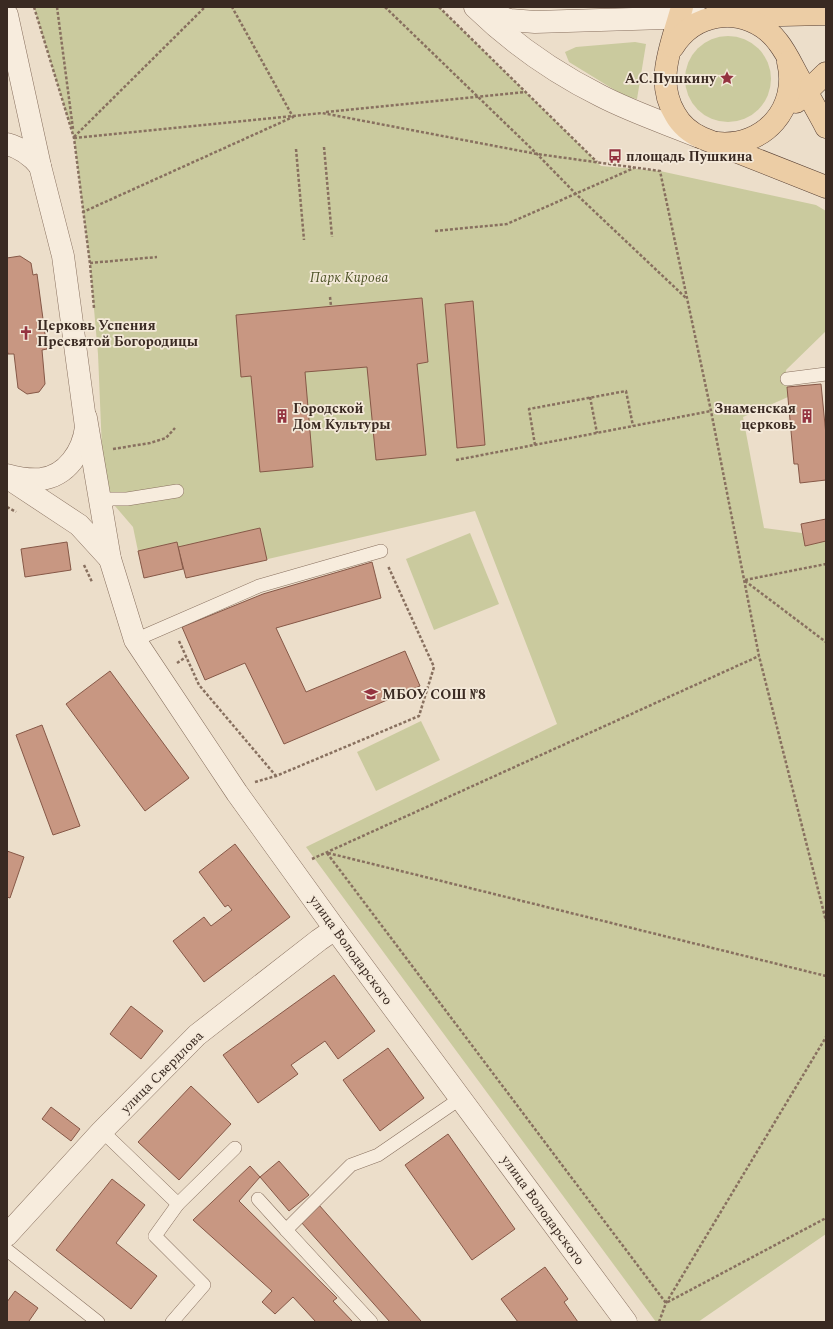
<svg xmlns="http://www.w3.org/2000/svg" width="833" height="1329" font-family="Spectral,serif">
<rect width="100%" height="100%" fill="#ecdeca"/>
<g fill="#caca9e">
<polygon points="34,7 439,7 601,166 660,171 816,205 826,211 826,331 786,370 788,397 743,417 764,528 802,533 806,545 826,541 826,1234 698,1322 656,1322 306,847 557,724 475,511 186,578 177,542 138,551 133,527 109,499 102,450 98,354 90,264 74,138"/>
<circle cx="728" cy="79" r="43"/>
<polygon points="635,42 646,44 637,99 626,97 569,62 565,52 576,47"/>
<polygon points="470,533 499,604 434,630 406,559"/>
<polygon points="421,721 440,760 376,791 357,752"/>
</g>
<g fill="#c89782" stroke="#865847">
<polygon points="20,256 31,263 33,275 37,274 47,349 42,350 45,384 39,392 27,394 18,388 14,354 8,354 7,349 7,258"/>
<polygon points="422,298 428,362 417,364 426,455 376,460 367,367 305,372 313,467 260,472 251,376 241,377 236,315"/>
<polygon points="473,301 485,445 457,448 445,304"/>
<polygon points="821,384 826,435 826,480 800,483 798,464 794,464 787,387"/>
<polygon points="826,519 826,541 805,546 801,524"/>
<polygon points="260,528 267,560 186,578 178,547"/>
<polygon points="67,542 71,570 25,577 21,549"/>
<polygon points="177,542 183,569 144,578 138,551"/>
<polygon points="372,562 381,598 276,628 306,692 405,651 420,686 284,744 245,663 205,680 182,627 263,594"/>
<polygon points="110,671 189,778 145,811 66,704"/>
<polygon points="42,725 80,826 53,835 16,735"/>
<polygon points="235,844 290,917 204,982 173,941 204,917 211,926 232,910 228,905 225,907 199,872"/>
<polygon points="7,851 24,857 10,898 7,897"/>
<polygon points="334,975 375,1031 338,1059 325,1041 291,1065 298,1074 258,1103 223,1055"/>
<polygon points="131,1006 163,1031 141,1059 110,1034"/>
<polygon points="388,1048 424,1098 380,1131 343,1080"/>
<polygon points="191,1086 231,1124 179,1180 138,1142"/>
<polygon points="51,1107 80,1129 71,1141 42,1119"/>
<polygon points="448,1134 515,1229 472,1260 405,1165"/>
<polygon points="279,1161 309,1195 289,1211 260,1177"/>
<polygon points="250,1166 260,1177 239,1201 337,1298 333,1301 353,1322 316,1322 293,1297 275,1314 262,1302 272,1291 193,1220"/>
<polygon points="112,1179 145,1205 116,1243 157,1276 131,1309 56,1250"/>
<polygon points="319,1205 421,1321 421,1322 390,1322 301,1222"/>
<polygon points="545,1267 568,1299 564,1302 578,1322 518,1322 501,1299"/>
<polygon points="15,1291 38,1308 29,1321 30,1322 7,1322 7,1302"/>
</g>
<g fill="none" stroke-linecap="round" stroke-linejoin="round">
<defs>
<g id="service">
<polyline points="787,379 826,374"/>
<polyline points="102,511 109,499 127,499 177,491"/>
<polyline points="135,640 259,586 381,551"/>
<polyline points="102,1131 178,1204"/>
<polyline points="258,1199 286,1230 351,1165 378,1155 461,1098"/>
<polyline points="286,1230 371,1322"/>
<polyline points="7,1250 98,1322"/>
<polyline points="172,1322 204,1285 155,1236 178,1204 235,1148"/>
</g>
<polyline id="minor" points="7,1235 102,1131 197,1035 319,940 335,929"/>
<g id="tertiary">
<path d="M475,7C512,43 555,73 601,96C632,112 665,123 697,136"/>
<polyline points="486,13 510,20 535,22 698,17"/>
<path d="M7,15L40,166L63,256L86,427C83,451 67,476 41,479C30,480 18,478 7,475"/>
<path d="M7,144C21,148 31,155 40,166"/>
<polyline points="86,418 110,559 135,640 237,793 335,929 626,1322"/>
<polyline points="8,478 79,525 110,559"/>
</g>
<g id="primary">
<path d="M682,7C673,42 654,80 675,114C681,125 691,133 702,138L826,187"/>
<polyline points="743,16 826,14"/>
<path d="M673,47C683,31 698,20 717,17C740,13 764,23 778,42C786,52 792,65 798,76C807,93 817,110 826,127"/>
<polyline points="796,102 826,73"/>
<path d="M717,143C765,148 799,107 788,62"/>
</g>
</defs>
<use href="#service" stroke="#88705f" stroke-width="14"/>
<use href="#minor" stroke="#88705f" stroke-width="23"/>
<use href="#tertiary" stroke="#88705f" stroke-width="23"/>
<use href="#primary" stroke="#573f33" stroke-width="23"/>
<g stroke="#88705f" stroke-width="2.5" stroke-dasharray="3 2" stroke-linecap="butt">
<polyline points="34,7 74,138 90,264 94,308"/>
<polyline points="57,7 73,129"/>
<polyline points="385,7 537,154 576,194 686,298"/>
<polyline points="439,7 597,162"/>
<polyline points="326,112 526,92"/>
<polyline points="74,137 205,7"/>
<polyline points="74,138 322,113 537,154 660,171 711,411 759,656 826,921"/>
<polyline points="324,147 332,237"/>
<polyline points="296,149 304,240"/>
<polyline points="83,213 83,212 293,117 232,7"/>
<polyline points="435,231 507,224 634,168"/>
<polyline points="90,263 157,257"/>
<polyline points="330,297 331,306"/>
<polyline points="590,397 597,433"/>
<polyline points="535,445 529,409 626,391 633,426"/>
<polyline points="113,449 150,443 166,438 175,428"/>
<polyline points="456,460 711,411"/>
<polyline points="7,507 16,512"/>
<polyline points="84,565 92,582"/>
<polyline points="745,580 826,564"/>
<polyline points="745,581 826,642"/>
<polyline points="179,641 199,685 276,776"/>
<polyline points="177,663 186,657"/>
<polyline points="255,782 276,776 419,716 434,667 388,566"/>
<polyline points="327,853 666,1303 826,1218"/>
<polyline points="328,853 826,976"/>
<polyline points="312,859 759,656"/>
<polyline points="659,1322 666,1303 826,1037"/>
</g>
<use href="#service" stroke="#f7ecdd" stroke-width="13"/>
<use href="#minor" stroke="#f7ecdd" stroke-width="22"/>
<use href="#tertiary" stroke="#f7ecdd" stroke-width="22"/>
<use href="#primary" stroke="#eccda5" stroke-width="22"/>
</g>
<defs>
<symbol id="sight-bare" viewBox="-9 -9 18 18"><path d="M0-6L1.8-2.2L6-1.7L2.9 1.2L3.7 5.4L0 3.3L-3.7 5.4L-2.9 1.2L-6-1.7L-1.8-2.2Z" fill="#943340" stroke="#f4e9d9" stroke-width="2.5" paint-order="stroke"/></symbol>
<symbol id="bus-bare" viewBox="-9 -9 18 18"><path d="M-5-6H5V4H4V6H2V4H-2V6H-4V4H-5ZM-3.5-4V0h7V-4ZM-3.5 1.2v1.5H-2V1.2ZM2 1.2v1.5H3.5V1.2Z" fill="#943340" stroke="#f4e9d9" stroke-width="2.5" paint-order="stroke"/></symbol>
<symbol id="church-bare" viewBox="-9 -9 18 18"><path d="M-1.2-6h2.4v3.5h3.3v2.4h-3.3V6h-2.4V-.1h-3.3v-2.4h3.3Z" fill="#943340" stroke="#f4e9d9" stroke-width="2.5" paint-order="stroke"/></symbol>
<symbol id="building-bare" viewBox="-9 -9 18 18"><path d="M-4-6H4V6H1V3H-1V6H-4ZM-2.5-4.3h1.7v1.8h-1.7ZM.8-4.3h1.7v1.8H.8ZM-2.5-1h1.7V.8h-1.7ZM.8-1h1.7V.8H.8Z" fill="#943340" stroke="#f4e9d9" stroke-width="2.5" paint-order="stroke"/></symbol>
<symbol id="school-bare" viewBox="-9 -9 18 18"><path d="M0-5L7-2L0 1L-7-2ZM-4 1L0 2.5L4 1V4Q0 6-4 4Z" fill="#943340" stroke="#f4e9d9" stroke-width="2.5" paint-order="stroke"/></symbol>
</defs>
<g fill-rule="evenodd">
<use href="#sight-bare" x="717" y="68" width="20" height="20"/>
<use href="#bus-bare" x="605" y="146" width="20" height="20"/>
<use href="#church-bare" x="16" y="323" width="20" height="20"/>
<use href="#building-bare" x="272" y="406" width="20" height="20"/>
<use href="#building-bare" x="797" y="406" width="20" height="20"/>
<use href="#school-bare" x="361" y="684" width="20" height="20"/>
</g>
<g text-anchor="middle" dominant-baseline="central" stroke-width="3.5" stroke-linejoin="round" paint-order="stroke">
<g font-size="14" font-weight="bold" fill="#3a2a22" stroke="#f4e9d9" text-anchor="start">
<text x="716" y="78" text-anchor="end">А.С.Пушкину</text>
<text x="626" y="156">площадь Пушкина</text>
<text x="37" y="325">Церковь Успения<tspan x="37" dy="16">Пресвятой Богородицы</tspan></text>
<text x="293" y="408">Городской<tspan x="293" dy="16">Дом Культуры</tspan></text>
<text x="796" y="408" text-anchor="end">Знаменская<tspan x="796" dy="16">церковь</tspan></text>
<text x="382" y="694">МБОУ СОШ №8</text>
</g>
<g font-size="14" font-style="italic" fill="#50552a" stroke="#f4e9d9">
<text x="349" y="277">Парк Кирова</text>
</g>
<g font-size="14" fill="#3a2a22" stroke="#f4e9d9">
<text transform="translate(351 950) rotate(54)">улица Володарского</text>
<text transform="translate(162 1072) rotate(-45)">улица Свердлова</text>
<text transform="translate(543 1210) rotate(54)">улица Володарского</text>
</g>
</g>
<rect width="833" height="1329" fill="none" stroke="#3a2a22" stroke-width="16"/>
</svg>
